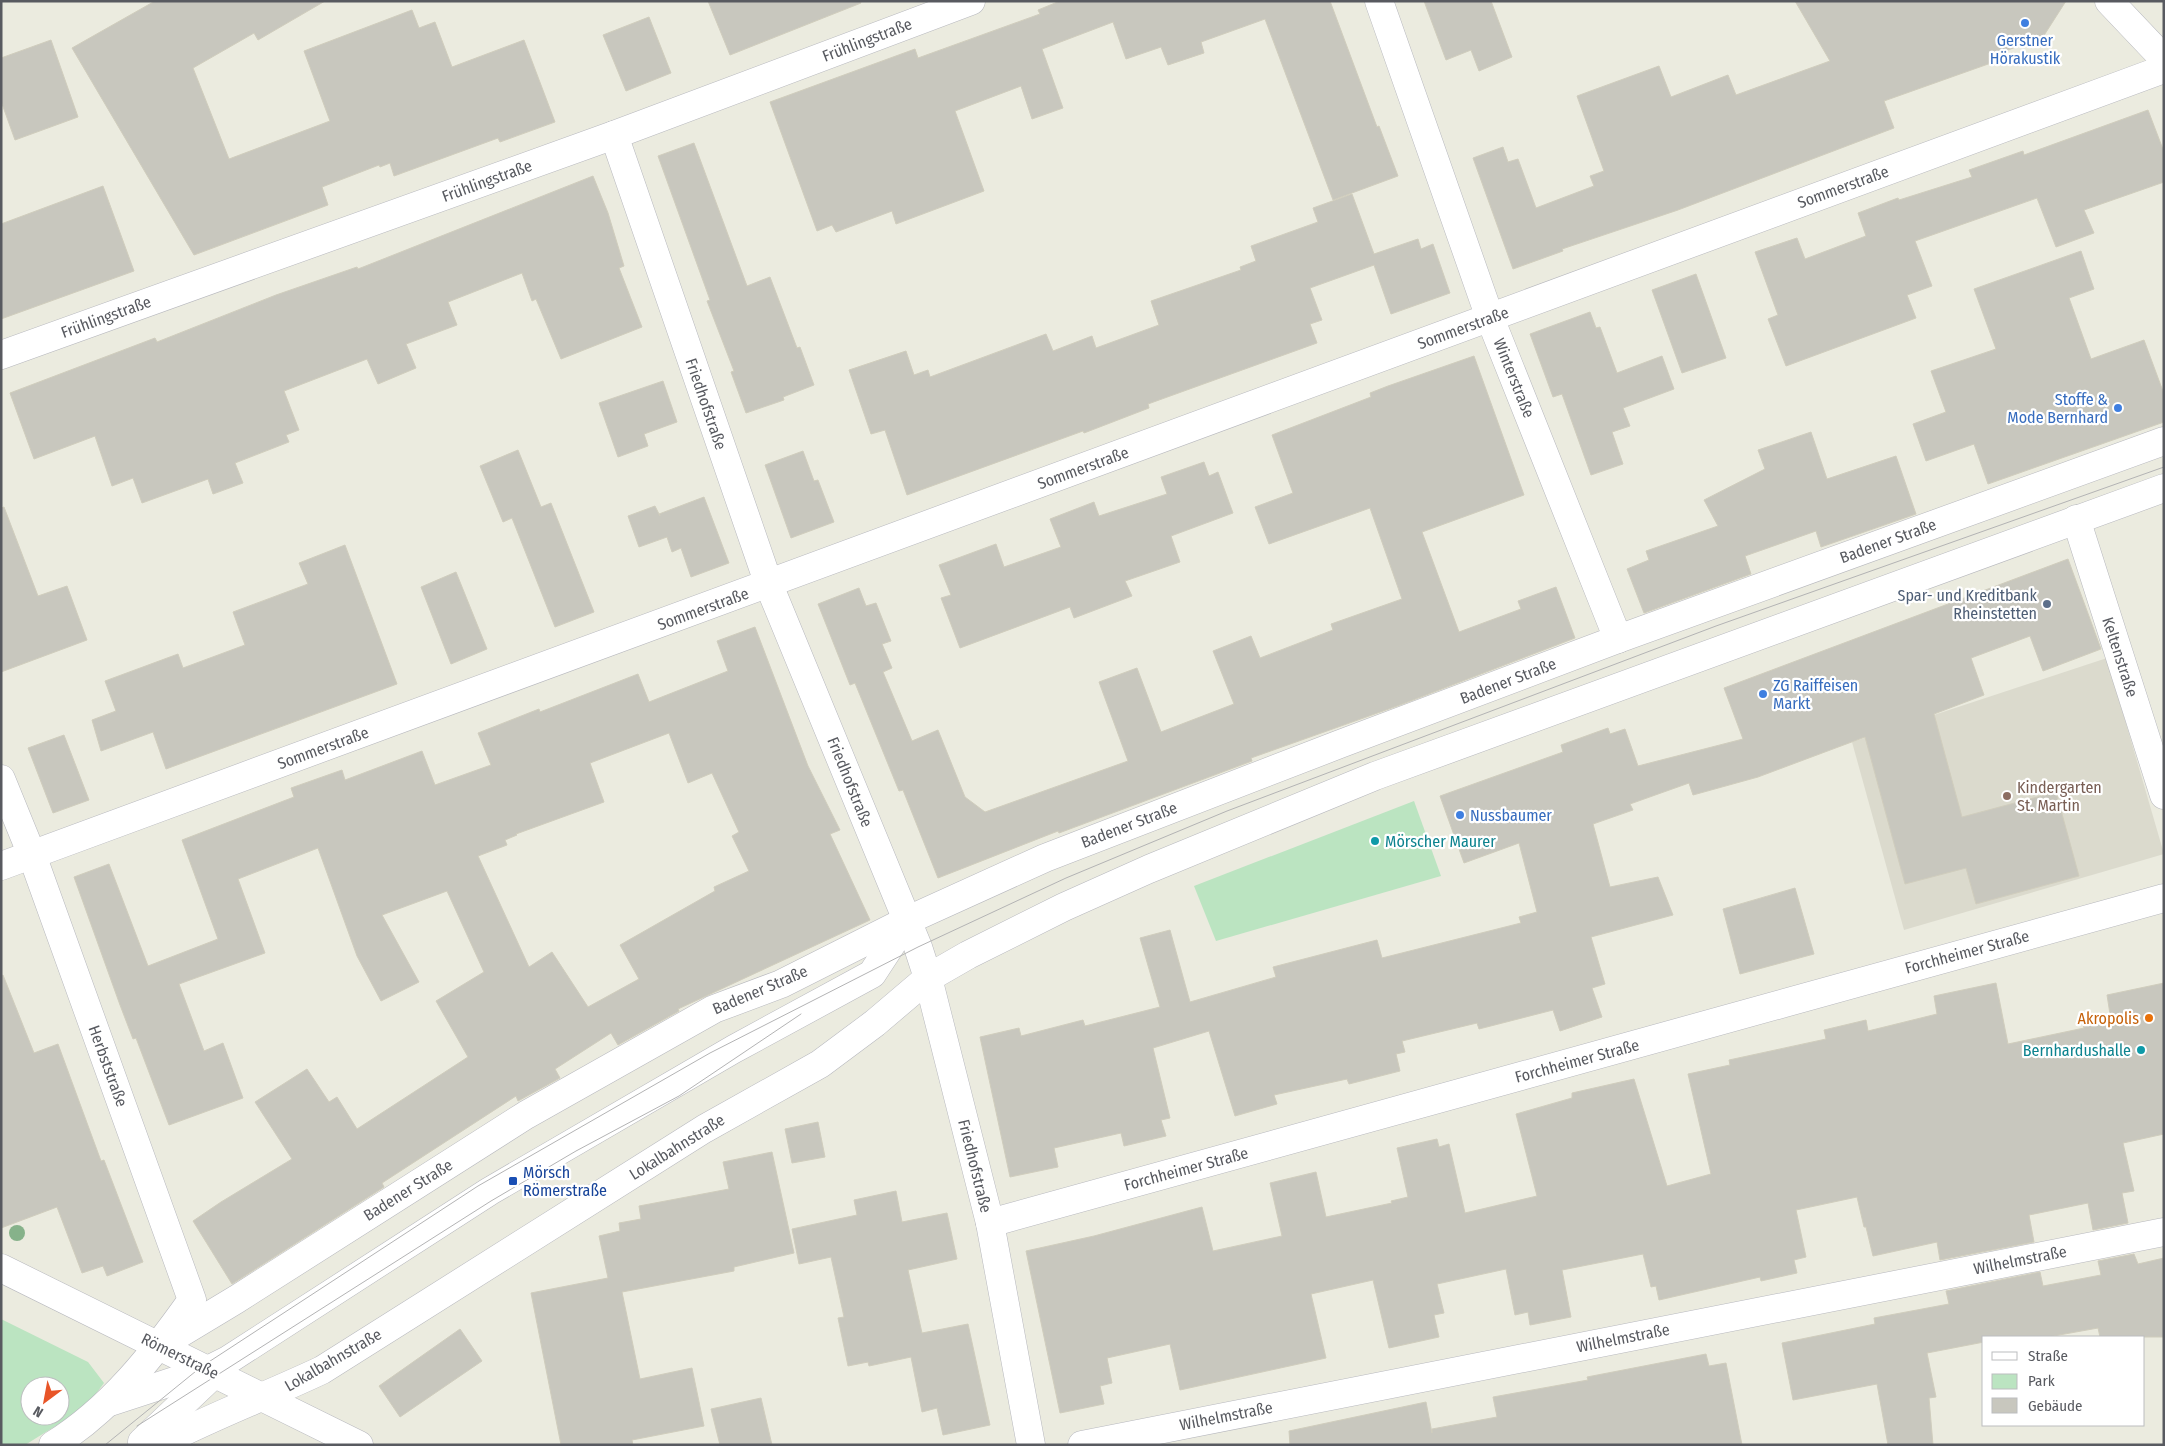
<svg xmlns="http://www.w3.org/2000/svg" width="2165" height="1446" font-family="'Fira Sans Condensed',sans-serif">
<rect width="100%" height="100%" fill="#ebebdf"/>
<polygon fill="#dbdacd" points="2107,658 2164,854 1904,930 1852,742"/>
<g fill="#bbe4c1" fill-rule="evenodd">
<polygon points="1414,801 1441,876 1216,941 1194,886"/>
<path d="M1,1319L88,1362L104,1383L86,1407L25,1445H1ZM30,1386H60V1416H30Z"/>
</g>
<g fill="#c8c7be" stroke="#d0cdbd" fill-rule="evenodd">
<polygon points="155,1 325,1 258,40 254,33 193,68 229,159 330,121 304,51 412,10 419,28 435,22 452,67 524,40 555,122 500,142 498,138 394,176 390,163 380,167 379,165 322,187 328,205 194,255 72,48"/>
<polygon points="708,1 860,1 861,3 730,55"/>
<polygon points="1060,1 1330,1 1377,127 1379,126 1398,176 1333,200 1265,19 1201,42 1204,53 1168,65 1161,47 1126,59 1113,22 1042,49 1063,108 1032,119 1021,86 955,111 984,191 896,224 892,211 836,232 832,225 817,231 770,102 915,49 918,58 1040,14 1038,10"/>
<polygon points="1424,1 1491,1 1512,57 1479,71 1471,50 1446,60"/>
<polygon points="1795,1 2066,1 2043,37 1989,57 1991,63 1884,101 1894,128 1678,210 1562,249 1563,251 1513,269 1473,158 1503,147 1508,162 1518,159 1536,208 1594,186 1590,176 1604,171 1577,96 1659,66 1671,97 1728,75 1736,95 1830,61"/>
<polygon points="649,17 671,73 626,91 603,35"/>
<polygon points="51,40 78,117 15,140 1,101 1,58"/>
<polygon points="2148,110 2164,152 2164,182 2084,210 2094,233 2056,247 2037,198 1915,241 1932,286 1907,295 1916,318 1786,366 1768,319 1778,315 1755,252 1797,238 1805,259 1866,236 1858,213 1898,198 1899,200 1972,177 1969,170 2023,151 2024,155"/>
<polygon points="694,143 747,286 770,277 797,348 800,347 814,385 783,397 784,400 746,413 731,372 734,371 707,301 710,300 658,156"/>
<polygon points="593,176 608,213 624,266 619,268 642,327 561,359 536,299 532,301 522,273 448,302 457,325 406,344 416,368 378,384 367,359 284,391 299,430 286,435 289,442 235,463 243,483 213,494 208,479 142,503 133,478 112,486 95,436 34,459 10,393 155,338 157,342 276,295 357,267 358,269"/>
<polygon points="103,186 134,271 1,319 1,224"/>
<polygon points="1352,194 1374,254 1418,239 1421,249 1433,244 1450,293 1391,314 1374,265 1310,288 1322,320 1310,324 1317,343 1148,404 1149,408 1084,433 1083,431 907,495 885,430 871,434 849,370 906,351 914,375 928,370 930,377 1046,334 1053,351 1092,336 1096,348 1159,325 1151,301 1241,270 1240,267 1256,261 1251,246 1318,222 1313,208"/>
<polygon points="2081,251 2094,289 2069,298 2091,359 2144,340 2164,394 2164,422 1988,484 1974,444 1926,461 1913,424 1946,412 1931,371 1996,349 1974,289"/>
<polygon points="1696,274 1726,358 1682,373 1652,290"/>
<polygon points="1590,312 1596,328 1600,327 1617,373 1662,356 1674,389 1623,408 1630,426 1612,432 1623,464 1591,475 1562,394 1553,397 1530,334"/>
<polygon points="1474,356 1524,495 1422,532 1459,632 1521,609 1518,601 1556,587 1575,638 1400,705 1251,758 1252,761 1059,833 1058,831 938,878 903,790 899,791 855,683 850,685 818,604 859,588 866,606 876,603 891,641 882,644 892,668 883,672 912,741 938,730 965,797 985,812 1128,761 1099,682 1137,668 1161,732 1234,704 1213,651 1251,636 1260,658 1333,630 1331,624 1402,599 1370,508 1269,544 1255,507 1293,493 1272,435 1371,397 1370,393 1388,386"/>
<polygon points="663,381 677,422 644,434 648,446 618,457 599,403"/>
<polygon points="1811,432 1827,479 1896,456 1916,514 1821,547 1816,531 1745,556 1751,574 1644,613 1627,569 1649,560 1646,551 1718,526 1704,500 1765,469 1758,450"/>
<polygon points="518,450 541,507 551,503 594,612 555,627 512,518 503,522 480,466"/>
<polygon points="803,451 814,481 818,480 834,522 791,538 765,465"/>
<polygon points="1204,462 1209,476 1218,472 1233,513 1171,536 1180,562 1125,581 1132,596 1074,618 1070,607 960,648 941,598 951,595 939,565 996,544 1004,567 1061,547 1050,519 1094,502 1099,516 1167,494 1161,477"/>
<polygon points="704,497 729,563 691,577 681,548 672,552 667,537 639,547 628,516 655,506 660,516 659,514"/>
<polygon points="4,507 38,596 67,586 87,640 1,672 1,508"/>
<polygon points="345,545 397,684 166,769 153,732 101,751 92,720 116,711 105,681 178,654 183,668 245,645 233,612 308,584 299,563"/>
<polygon points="2068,559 2101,649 2043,671 2030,636 1971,658 1984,695 1934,714 1962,817 2056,792 2079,876 1976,904 1966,868 1905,884 1865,737 1758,777 1693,795 1689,783 1630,804 1633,810 1593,824 1610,887 1658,877 1673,915 1591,937 1605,984 1592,988 1602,1017 1560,1031 1553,1010 1479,1029 1477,1023 1402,1041 1405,1052 1396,1054 1400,1071 1349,1084 1347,1079 1274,1095 1277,1104 1235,1116 1209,1031 1153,1048 1170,1118 1161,1120 1166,1136 1124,1146 1121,1133 1054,1148 1058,1167 1010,1177 980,1037 1019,1028 1021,1036 1083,1020 1085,1026 1160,1007 1140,938 1170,930 1190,1002 1276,977 1273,967 1377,940 1382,958 1521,923 1519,917 1537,912 1519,843 1464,863 1440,796 1563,752 1561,745 1608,728 1610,734 1625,729 1638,766 1743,739 1724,688"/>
<polygon points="456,572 487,649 451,664 421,587"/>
<path d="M755,627L808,766L840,830L830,834L870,920L678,1009L679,1011L618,1045L611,1033L555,1069L560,1078L518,1101L516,1096L382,1183L384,1187L232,1284L193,1221L221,1202L292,1159L255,1102L307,1069L329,1102L337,1097L357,1129L468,1057L436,1001L484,972L447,891L382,915L419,982L381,1001L357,956L318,848L238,879L265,953L179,984L204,1051L223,1043L243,1098L169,1125L136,1038L133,1039L120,1005L74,877L109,864L148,966L218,939L182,840L294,797L291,788L342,770L345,780L422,751L435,785L491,765L478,733L539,709L540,712L638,674L649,702L728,671L717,641ZM669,733L688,783L712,773L739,832L732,836L749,871L714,887L715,891L620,945L639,979L588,1007L552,952L529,967L478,856L507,845L505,840L517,835L516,834L604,802L590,763Z"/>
<polygon points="64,735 89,800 53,813 28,748"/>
<polygon points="1795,888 1814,954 1740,974 1723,909"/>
<polygon points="3,975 34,1053 58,1044 101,1161 104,1160 143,1262 107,1276 103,1266 82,1273 57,1207 1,1228 1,976"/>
<polygon points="1996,983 2008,1044 2084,1028 2082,1019 2110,1014 2107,995 2164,983 2164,1134 2123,1143 2134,1191 2122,1193 2128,1223 2093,1230 2088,1203 2029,1215 2034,1242 1940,1260 1937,1242 1873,1256 1866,1227 1864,1227 1857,1197 1796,1210 1806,1257 1794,1260 1797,1273 1761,1281 1760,1277 1659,1300 1656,1286 1651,1287 1643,1254 1562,1270 1571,1317 1530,1325 1528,1312 1515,1315 1506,1269 1437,1284 1444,1313 1434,1315 1439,1337 1389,1348 1373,1280 1311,1294 1326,1358 1180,1390 1170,1344 1107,1358 1112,1383 1100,1386 1104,1404 1060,1413 1026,1251 1094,1236 1202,1207 1213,1251 1282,1236 1270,1183 1316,1172 1326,1217 1392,1203 1391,1201 1408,1197 1397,1148 1437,1139 1439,1147 1449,1144 1465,1213 1537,1196 1516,1114 1572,1098 1572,1093 1634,1079 1667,1186 1711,1174 1688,1074 1730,1065 1729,1060 1826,1039 1824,1030 1866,1020 1868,1031 1937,1014 1934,996"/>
<polygon points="818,1122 825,1157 792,1163 785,1129"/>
<polygon points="772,1152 794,1253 734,1267 734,1271 622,1292 640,1379 692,1368 704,1426 632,1440 633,1445 561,1445 531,1293 608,1278 599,1236 620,1231 619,1223 641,1219 639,1206 729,1189 723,1162"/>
<polygon points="896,1191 902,1222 947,1213 957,1259 908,1270 922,1333 968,1324 990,1425 943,1435 937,1408 922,1412 911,1357 869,1366 868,1362 848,1366 838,1318 844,1317 831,1257 799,1264 792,1229 857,1215 854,1200"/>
<polygon points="2134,1254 2138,1264 2164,1258 2164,1337 2100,1337 2098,1328 2048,1337 1984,1337 1984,1342 1927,1353 1936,1397 1929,1398 1933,1445 1888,1445 1877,1384 1793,1400 1782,1343 1875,1324 1874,1318 1949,1304 1946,1291 2040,1272 2043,1286 2101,1275 2098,1261"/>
<polygon points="460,1329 482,1361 400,1417 379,1386"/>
<polygon points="1706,1354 1709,1366 1726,1363 1742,1445 1290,1445 1289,1431 1426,1402 1432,1433 1432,1429 1497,1417 1493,1397 1588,1380 1587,1377"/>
<polygon points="761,1398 772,1445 720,1445 711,1409"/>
</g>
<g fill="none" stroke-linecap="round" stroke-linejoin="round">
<defs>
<g id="minor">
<polyline points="1379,1 1490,318 1618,639"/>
<polyline points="2109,1 2164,59"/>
<polyline points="614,135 769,585 918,947 928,978 990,1223 1031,1445"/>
<polyline points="1,355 614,135 971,1"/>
<polyline points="2076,519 2164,795"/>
<path d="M1,779L32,855L192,1300C153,1355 111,1409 53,1445"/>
<polyline points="1,866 2164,69"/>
<polyline points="990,1223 2164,898"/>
<polyline points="1,1268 359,1445"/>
<polyline points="159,1346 237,1299 526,1115 714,1009 781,984 906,921 1045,858 1340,744 1618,639 2164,441"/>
<polyline points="110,1402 208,1370 228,1360 490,1191 734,1049 872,974 906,922"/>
<polyline points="142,1442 218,1370"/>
<path d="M157,1445C210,1417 267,1396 322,1370L704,1129L820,1064L875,1023L928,978L968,955L1064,907L1149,869L1375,776L2164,488"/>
<polyline points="1082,1445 2164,1232"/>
</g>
</defs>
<use href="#minor" stroke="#b7b8be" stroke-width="29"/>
<use href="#minor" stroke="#fff" stroke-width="28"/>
<g stroke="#b3b3b4" stroke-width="1">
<polyline points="137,1426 491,1201 576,1151 679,1096 801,1014"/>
<polyline points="105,1445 201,1367 478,1186 710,1053 918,947 1066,878 1227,811 1716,626 2164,467"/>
</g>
</g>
<circle fill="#86b28a" cx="17" cy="1233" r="8"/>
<g fill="#3f7fe0" stroke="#fff" stroke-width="2">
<circle cx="2025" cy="23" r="5"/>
<circle cx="2118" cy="408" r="5"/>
<circle cx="1763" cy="694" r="5"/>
<circle cx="1460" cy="815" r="5"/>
</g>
<circle fill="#5c6f8a" stroke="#fff" stroke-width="2" cx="2047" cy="604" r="5"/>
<circle fill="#8d6e63" stroke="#fff" stroke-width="2" cx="2007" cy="796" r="5"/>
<g fill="#0f9aa8" stroke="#fff" stroke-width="2">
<circle cx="1375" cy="841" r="5"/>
<circle cx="2141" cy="1050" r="5"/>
</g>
<circle fill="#e8710a" stroke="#fff" stroke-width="2" cx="2149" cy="1018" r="5"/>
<rect fill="#1a4fb4" stroke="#fff" stroke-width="2" x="508" y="1176" width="10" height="10" rx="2.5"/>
<g text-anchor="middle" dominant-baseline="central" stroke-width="4.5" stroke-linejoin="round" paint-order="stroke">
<g font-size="16" fill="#585a60" stroke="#fff">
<text transform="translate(867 40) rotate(-21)">Frühlingstraße</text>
<text transform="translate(487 181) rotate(-20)">Frühlingstraße</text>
<text transform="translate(1843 187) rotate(-20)">Sommerstraße</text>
<text transform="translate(106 317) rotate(-20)">Frühlingstraße</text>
<text transform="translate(1463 328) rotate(-20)">Sommerstraße</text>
<text transform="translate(1514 378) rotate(68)">Winterstraße</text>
<text transform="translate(706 404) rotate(71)">Friedhofstraße</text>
<text transform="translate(1083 468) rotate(-20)">Sommerstraße</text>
<text transform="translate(1888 541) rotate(-20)">Badener Straße</text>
<text transform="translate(703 609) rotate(-20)">Sommerstraße</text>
<text transform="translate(2120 657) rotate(72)">Keltenstraße</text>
<text transform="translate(1508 681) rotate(-21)">Badener Straße</text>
<text transform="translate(323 748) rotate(-20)">Sommerstraße</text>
<text transform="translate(850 782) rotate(68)">Friedhofstraße</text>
<text transform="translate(1129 825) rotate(-21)">Badener Straße</text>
<text transform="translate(1967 952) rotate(-15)">Forchheimer Straße</text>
<text transform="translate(760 990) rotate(-23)">Badener Straße</text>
<text transform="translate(1577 1061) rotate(-15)">Forchheimer Straße</text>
<text transform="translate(108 1066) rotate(70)">Herbststraße</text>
<text transform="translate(677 1147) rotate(-32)">Lokalbahnstraße</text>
<text transform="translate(975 1166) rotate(76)">Friedhofstraße</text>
<text transform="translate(1186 1169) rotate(-15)">Forchheimer Straße</text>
<text transform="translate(408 1190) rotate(-32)">Badener Straße</text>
<text transform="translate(2020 1260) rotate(-11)">Wilhelmstraße</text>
<text transform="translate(1623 1338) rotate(-11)">Wilhelmstraße</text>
<text transform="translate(180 1356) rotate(26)">Römerstraße</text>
<text transform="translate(333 1360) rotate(-30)">Lokalbahnstraße</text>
<text transform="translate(1226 1416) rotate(-11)">Wilhelmstraße</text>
</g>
<g font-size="16" fill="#366cbe" stroke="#fff" text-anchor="start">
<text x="2025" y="40" text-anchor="middle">Gerstner<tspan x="2025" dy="18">Hörakustik</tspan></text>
<text x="2108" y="399" text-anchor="end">Stoffe &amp;<tspan x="2108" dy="18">Mode Bernhard</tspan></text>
<text x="1773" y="685">ZG Raiffeisen<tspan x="1773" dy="18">Markt</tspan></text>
<text x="1470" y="815">Nussbaumer</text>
</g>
<g font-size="16" fill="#4e5e75" stroke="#fff" text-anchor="end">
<text x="2037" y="595">Spar- und Kreditbank<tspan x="2037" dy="18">Rheinstetten</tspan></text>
</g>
<g font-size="16" fill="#785e54" stroke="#fff" text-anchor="start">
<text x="2017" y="787">Kindergarten<tspan x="2017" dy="18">St. Martin</tspan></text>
</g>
<g font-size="16" fill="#0d838f" stroke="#fff" text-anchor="start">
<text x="1385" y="841">Mörscher Maurer</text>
<text x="2131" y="1050" text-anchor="end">Bernhardushalle</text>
</g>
<g font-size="16" fill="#c56008" stroke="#fff" text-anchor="end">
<text x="2139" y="1018">Akropolis</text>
</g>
<g font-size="16" fill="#164399" stroke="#fff" text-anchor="start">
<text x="523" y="1172">Mörsch<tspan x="523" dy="18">Römerstraße</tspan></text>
</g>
</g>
<rect width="2165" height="1446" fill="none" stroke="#585a60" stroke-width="5"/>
<rect x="1982" y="1336" width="162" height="90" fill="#ffffff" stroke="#bcbdbf"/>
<rect x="1992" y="1352" width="25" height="8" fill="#ffffff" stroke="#bcbdbf"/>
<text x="2028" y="1361" font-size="15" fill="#585a60">Straße</text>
<rect x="1992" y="1374" width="25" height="15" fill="#bbe4c1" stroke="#bcbdbf"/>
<text x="2028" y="1386" font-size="15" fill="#585a60">Park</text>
<rect x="1992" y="1398" width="25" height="15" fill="#c8c7be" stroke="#bcbdbf"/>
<text x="2028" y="1411" font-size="15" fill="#585a60">Gebäude</text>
<g transform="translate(45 1401) rotate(212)"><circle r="24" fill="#ffffff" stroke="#bcbdbf"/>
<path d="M0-4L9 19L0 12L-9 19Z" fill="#e85528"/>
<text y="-8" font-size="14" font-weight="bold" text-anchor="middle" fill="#585a60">N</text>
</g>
</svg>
